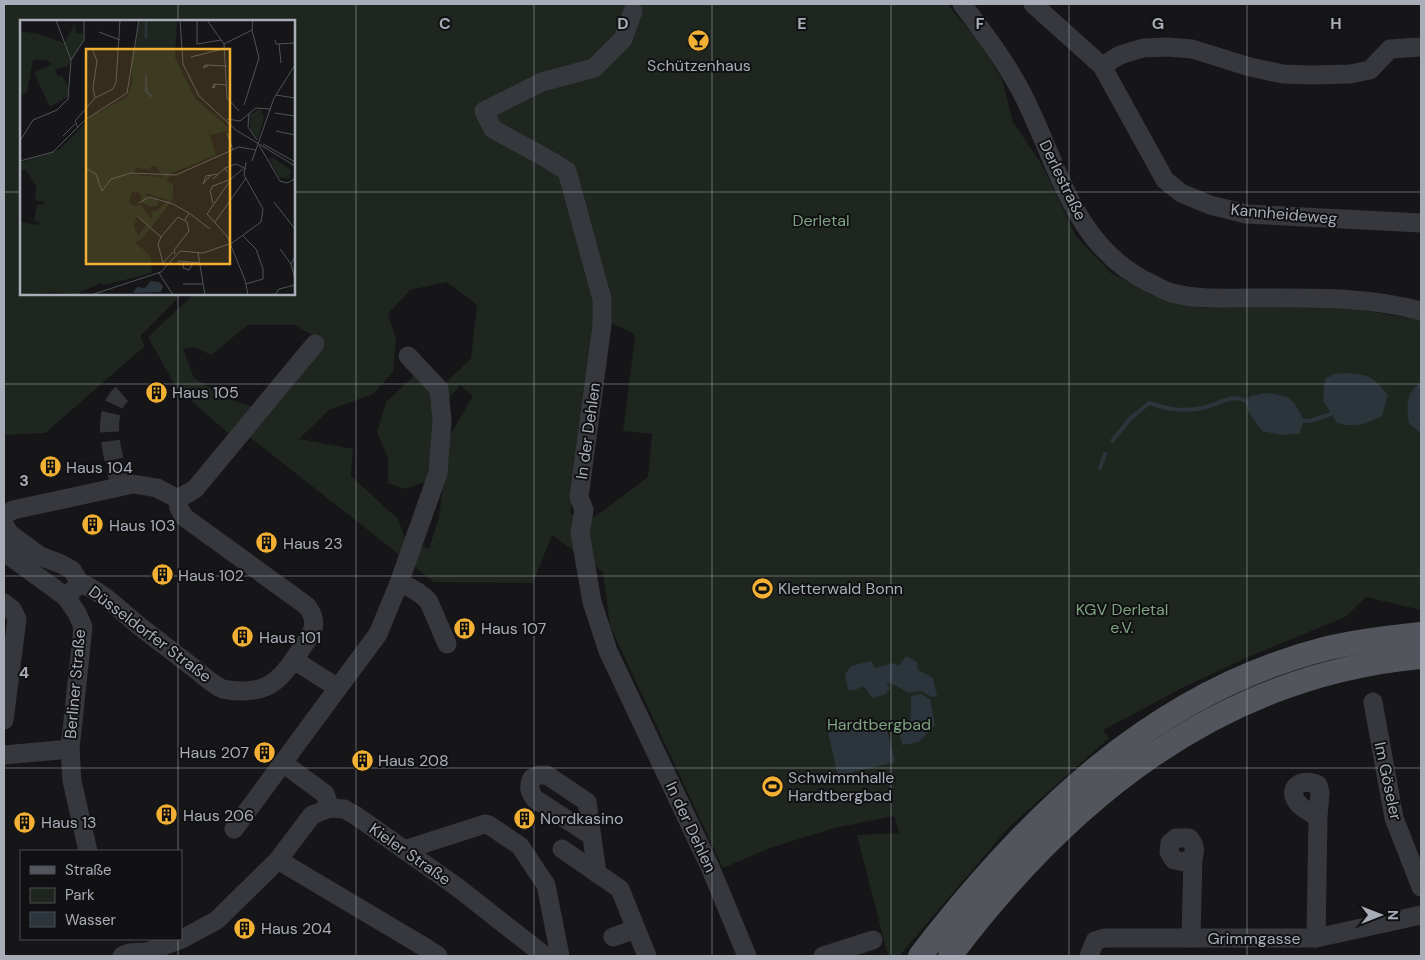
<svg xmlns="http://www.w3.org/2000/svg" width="1425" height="960" font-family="'DM Sans',sans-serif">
<rect width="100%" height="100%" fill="#161618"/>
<path fill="#1e261f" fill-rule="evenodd" d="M4,4H947L981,44L1002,80L1013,122L1042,165L1076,236L1111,273L1152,295L1203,308H1351L1421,320V610L1366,597L1345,617L1246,658L1182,688L1103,730L1109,738L1010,826L899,956H888L857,835L899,833L894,816L834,828L770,848L723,868L610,626L603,572L552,535L533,583L434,582L247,435L228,433L176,387L148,337L194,294H294V21H21V294H182L140,336L145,346L45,433L4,435ZM447,282L477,305L471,359L444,384L414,376L386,402L377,432L388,458V483L405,489L430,480L436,414L460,385L473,396L450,435L439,517L429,549L405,538L398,519L351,476L353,449L299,439L329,410L373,394L393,372L396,339L388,314L410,290ZM596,316L631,332L635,337L623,431L652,434L648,477L595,517L570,514ZM248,325H295L325,342L267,411L228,399L194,378L183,349L195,347L211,355Z"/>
<g fill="#2c353c">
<path d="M1348,373C1372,375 1373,378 1388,395L1382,416C1365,424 1356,428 1337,423L1323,400L1325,379L1334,374Z"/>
<path d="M1421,382V433L1409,424C1406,406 1406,393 1421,382Z"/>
<path d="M1266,393C1292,396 1293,398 1304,421L1299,434L1281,435L1262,431L1248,411L1246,401L1251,396Z"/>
<polygon points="906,656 917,662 918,670 933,678 937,696 932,697 921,691 909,693 891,683 886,684 890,688 886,694 872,698 864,686 855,690 848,690 845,674 851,666 871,661 875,668 894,663 899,666"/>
<polygon points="921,694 930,699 935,725 919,742 902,745 899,731 905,730 911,719 911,696"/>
<polygon points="864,724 866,731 886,726 895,762 838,776 828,733"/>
</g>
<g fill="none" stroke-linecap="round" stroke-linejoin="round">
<g stroke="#2c353c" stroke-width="4">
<polyline points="1300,420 1310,421 1334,413"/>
<path d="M1112,441L1131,418L1149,403C1167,409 1182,412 1202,408C1219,405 1233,391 1249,403"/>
<polyline points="1100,468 1105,454"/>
</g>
<path stroke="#333438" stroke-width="19" stroke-dasharray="19 9" stroke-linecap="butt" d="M120,487C115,459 98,415 122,394"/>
<g stroke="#37383d" stroke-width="19">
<path d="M962,4C984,33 1006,62 1023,95C1059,165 1073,248 1152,284C1158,287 1165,291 1172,293C1196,300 1228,298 1252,298C1309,298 1366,296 1421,311"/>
<polyline points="1033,4 1102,66 1165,180 1181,193 1210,205 1246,214 1421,223"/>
<polyline points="633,11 623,39 594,68 542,82 484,111 493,129 546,158 567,171 602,299 602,325 579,497 584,510 580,533 592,602 608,651 710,867 747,956"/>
<polyline points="1102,66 1120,55 1143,48 1168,47 1192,49 1250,67 1283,74 1312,75 1350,74 1370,70 1390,49 1421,47"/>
<polyline points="178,499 195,489 315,344"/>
<polyline points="4,518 6,514 13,510 133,484 157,488 178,499"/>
<polyline points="4,525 10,534 40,556 61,564 72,570 80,583"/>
<polyline points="4,552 66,597 77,613 83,627 70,749 72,781 88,851"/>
<path d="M399,583C410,587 421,592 429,602L447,644"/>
<path d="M66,597L80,583C102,591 120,610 138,625C157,640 176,654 195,669C203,675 214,686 223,689C235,692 253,692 265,687C280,681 292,663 301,649C312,634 320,623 307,606L184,517L179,508L178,499"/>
<polyline points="4,603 12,609 17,619 4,720"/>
<polyline points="294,660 338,688 378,634 399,583 438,473 442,421 439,389 408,356"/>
<polyline points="1373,702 1394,818 1421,887"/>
<polyline points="4,755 70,749"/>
<polyline points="283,763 325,794 330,808"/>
<polyline points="234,829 338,688"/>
<path d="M592,836L535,799C529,791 528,787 532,778L539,775H547L587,802L597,873"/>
<polyline points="562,849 620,889 636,929"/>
<polyline points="404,850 485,824 489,825 520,846 546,885 560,956"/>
<polyline points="278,860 426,948 438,956"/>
<polyline points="613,937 636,929 647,956"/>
<path d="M1191,938L1193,857L1184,862L1174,860L1169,852L1170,843L1176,838H1189C1194,843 1196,850 1193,857"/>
<path d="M1316,938L1318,817L1320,793L1318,785C1303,777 1286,787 1297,802C1302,809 1311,813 1318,817"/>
<polyline points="122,956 129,953 147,952 184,938 217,920 278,860 312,815 330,808 344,809 355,815 457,887 545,956"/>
<polyline points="823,956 873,940"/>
<polyline points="1089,956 1095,941 1104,938 1316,938 1421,915"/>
</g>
<g stroke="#53555c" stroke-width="24">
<path d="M920,956C1027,817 1153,692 1328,648C1359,641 1390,637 1421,634"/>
<path d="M950,956C1068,799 1219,675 1421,657"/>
</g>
</g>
<path fill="none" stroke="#a8adb8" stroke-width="1" stroke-opacity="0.55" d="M178,4V21M356,4V956M534,4V956M712,4V956M891,4V956M1069,4V956M1247,4V956M4,192H21M294,192H1421M178,294V851M4,384H1421M4,576H1421M4,768H1421M178,939V956"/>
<defs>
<symbol id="bar-disc" viewBox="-11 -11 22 22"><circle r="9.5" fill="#f2b134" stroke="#111113"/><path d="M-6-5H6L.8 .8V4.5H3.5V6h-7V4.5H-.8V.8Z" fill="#111"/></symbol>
<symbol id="building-disc" viewBox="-11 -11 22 22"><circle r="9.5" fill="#f2b134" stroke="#111113"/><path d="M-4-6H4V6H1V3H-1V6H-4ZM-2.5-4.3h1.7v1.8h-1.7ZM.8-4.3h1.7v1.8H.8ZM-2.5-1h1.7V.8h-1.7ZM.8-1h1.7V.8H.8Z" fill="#111"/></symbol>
<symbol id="stadium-disc" viewBox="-11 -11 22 22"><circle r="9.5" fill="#f2b134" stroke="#111113"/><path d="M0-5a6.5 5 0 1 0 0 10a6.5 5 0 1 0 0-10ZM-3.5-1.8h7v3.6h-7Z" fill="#111"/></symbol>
</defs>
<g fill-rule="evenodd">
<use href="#bar-disc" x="686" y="28" width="25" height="25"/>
<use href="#building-disc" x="144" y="380" width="25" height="25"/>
<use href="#building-disc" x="38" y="454" width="25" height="25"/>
<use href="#building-disc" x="80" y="512" width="25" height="25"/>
<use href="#building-disc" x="254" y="530" width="25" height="25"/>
<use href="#building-disc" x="150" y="562" width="25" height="25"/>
<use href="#stadium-disc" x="750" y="576" width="25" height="25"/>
<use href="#building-disc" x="452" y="616" width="25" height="25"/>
<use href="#building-disc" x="230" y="624" width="25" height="25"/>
<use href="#building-disc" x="252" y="740" width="25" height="25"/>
<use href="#building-disc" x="350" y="748" width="25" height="25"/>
<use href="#stadium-disc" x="760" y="774" width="25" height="25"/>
<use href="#building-disc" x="154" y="802" width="25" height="25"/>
<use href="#building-disc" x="512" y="806" width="25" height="25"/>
<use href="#building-disc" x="12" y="810" width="25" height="25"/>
<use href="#building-disc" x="232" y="916" width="25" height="25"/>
</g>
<g text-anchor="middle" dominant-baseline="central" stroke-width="4" stroke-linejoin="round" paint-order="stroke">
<g font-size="16" fill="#a8adb8" stroke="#111113" text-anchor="start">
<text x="699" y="65" text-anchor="middle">Schützenhaus</text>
<text x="172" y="392">Haus 105</text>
<text x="66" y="467">Haus 104</text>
<text x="109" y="525">Haus 103</text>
<text x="283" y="543">Haus 23</text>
<text x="178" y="575">Haus 102</text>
<text x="778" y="588">Kletterwald Bonn</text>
<text x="481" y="628">Haus 107</text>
<text x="259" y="637">Haus 101</text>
<text x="249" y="752" text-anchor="end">Haus 207</text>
<text x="378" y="760">Haus 208</text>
<text x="788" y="777">Schwimmhalle<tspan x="788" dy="18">Hardtbergbad</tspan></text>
<text x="183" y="815">Haus 206</text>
<text x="540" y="818">Nordkasino</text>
<text x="41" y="822">Haus 13</text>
<text x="261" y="928">Haus 204</text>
</g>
<g font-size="16" fill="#a8adb8" stroke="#111113">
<text transform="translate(1063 180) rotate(64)">Derlestraße</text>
<text transform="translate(1284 214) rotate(5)">Kannheideweg</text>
<text transform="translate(588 431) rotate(-82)">In der Dehlen</text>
<text transform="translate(150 634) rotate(37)">Düsseldorfer Straße</text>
<text transform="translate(75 684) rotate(-85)">Berliner Straße</text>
<text transform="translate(1388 781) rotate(78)">Im Göseler</text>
<text transform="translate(691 827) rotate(65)">In der Dehlen</text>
<text transform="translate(410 854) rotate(35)">Kieler Straße</text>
<text x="1254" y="938">Grimmgasse</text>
</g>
<g font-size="16" fill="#7fa381" stroke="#111113">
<text x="821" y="220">Derletal</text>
<text x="1122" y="609">KGV Derletal<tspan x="1122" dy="18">e.V.</tspan></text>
<text x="879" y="724">Hardtbergbad</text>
</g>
</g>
<g transform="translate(20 20)">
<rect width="275" height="275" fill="#161618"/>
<path d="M120,0H157L155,38L175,78L211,110L191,115L188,109L196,135L152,153L146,161L153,164V179L124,217L116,222L108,215L131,237L132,253L84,265L81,263L60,272L61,275L34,272L0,275V202L19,205L20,202L14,201L17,184L23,185L24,182L15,180L16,166L6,150L0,151V143L40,129L72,96L107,77L112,63V41ZM131,146H137L143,158L113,154L116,148L130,150ZM112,172L120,173L122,182L131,187L138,185V179L128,178L125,173L148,180L137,191H133L131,199L121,185L113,186L109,182ZM117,195L127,204L118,216L114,207ZM55,4L56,13H63V21L48,46L35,50L38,56L42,55L49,69L47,77L30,87L14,53L32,44L26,40H13L7,72L0,77V11L19,14L44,23ZM240,89L244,97L238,119L231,111L229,95ZM252,137L271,150L269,159L259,157L249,139Z" fill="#1e261f" fill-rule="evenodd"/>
<path d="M131,261L139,262L143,266L141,272L113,273L117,267L125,268Z" fill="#2c353c"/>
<path fill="none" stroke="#2c353c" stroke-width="2.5" d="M126,18V0M126,55V71L132,77"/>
<path fill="none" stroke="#505258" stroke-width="1" d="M36,0L51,40M160,0L163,44L179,76L216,110L275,146M177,0V24L201,20M187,0L204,24L207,78L219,91M79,12L100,20M255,20L256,24L275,23M204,24L232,10M259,24L261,43M72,28L77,41L73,68L75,78M171,37L203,29M188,46L183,48L185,45L207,46M194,64L192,68L195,67L194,64L207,65M256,75L275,78M224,85L239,38L232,10L233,0M229,93L228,107L237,120M255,93L275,96M207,99L220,101L236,88L251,89M58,108L55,101L75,78L93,69L96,62L100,0M256,111L275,115M207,113L213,130M43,116L55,104M0,121L13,100L37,90L48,79L51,40L64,20V0M243,124L275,142M239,125L260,161L267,163L275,159M0,141L33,132L65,100L107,73L119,0M232,141L254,78L275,45M67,149L76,154L82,171L91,159L111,153L156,155L219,127L236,130M223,149L212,158L187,194L207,216L225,260L228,275M207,152L205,148L216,144L226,149M191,155L183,164L186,156L197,154M193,159L205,148M254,182L275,209M119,183L129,177L153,184L169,193L165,200M193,183L190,171L193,166L211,159M169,193L190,209M117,196L141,217M195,202L226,158M223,216L236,229L243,249V259L226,264M141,217L158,197L167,202L169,211L154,230L155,234M141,217L138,224L143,243L153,232M260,229L271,244M178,233L185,275M274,238L271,244L275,259M164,242L163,248L169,250L173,243M156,244L159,241L179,243M139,253L153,275M163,264H183M71,275L141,252L160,231L183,233L212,223L241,202L243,189L224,155L226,142M255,275L259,269L275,265"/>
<path fill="#f2b134" fill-opacity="0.15" stroke="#f2b134" stroke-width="2.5" d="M66,29H210V244H66Z"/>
<rect width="275" height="275" fill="none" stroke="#a8adb8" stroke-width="2.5"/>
</g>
<g font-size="16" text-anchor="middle" font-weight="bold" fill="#a8adb8" stroke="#111113" stroke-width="4" stroke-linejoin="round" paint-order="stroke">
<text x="445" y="29">C</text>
<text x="623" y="29">D</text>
<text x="802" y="29">E</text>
<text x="980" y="29">F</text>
<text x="1158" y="29">G</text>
<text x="1336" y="29">H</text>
<text x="24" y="486">3</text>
<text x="24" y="678">4</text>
</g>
<rect width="1425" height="960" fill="none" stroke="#a8adb8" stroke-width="10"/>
<rect x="20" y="850" width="162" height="90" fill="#111113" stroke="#4d4f55"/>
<rect x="30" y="866" width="25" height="8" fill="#53555c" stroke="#4d4f55"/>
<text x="65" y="875" font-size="15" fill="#a8adb8">Straße</text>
<rect x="30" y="888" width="25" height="15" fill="#1e261f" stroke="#4d4f55"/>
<text x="65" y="900" font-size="15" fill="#a8adb8">Park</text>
<rect x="30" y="912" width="25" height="15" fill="#2c353c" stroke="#4d4f55"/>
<text x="65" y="925" font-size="15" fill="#a8adb8">Wasser</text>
<g transform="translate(1380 915) rotate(90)" stroke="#111113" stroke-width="4" paint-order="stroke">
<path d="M0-4L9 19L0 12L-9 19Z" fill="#a8adb8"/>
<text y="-8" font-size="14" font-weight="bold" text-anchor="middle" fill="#a8adb8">N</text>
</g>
</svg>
